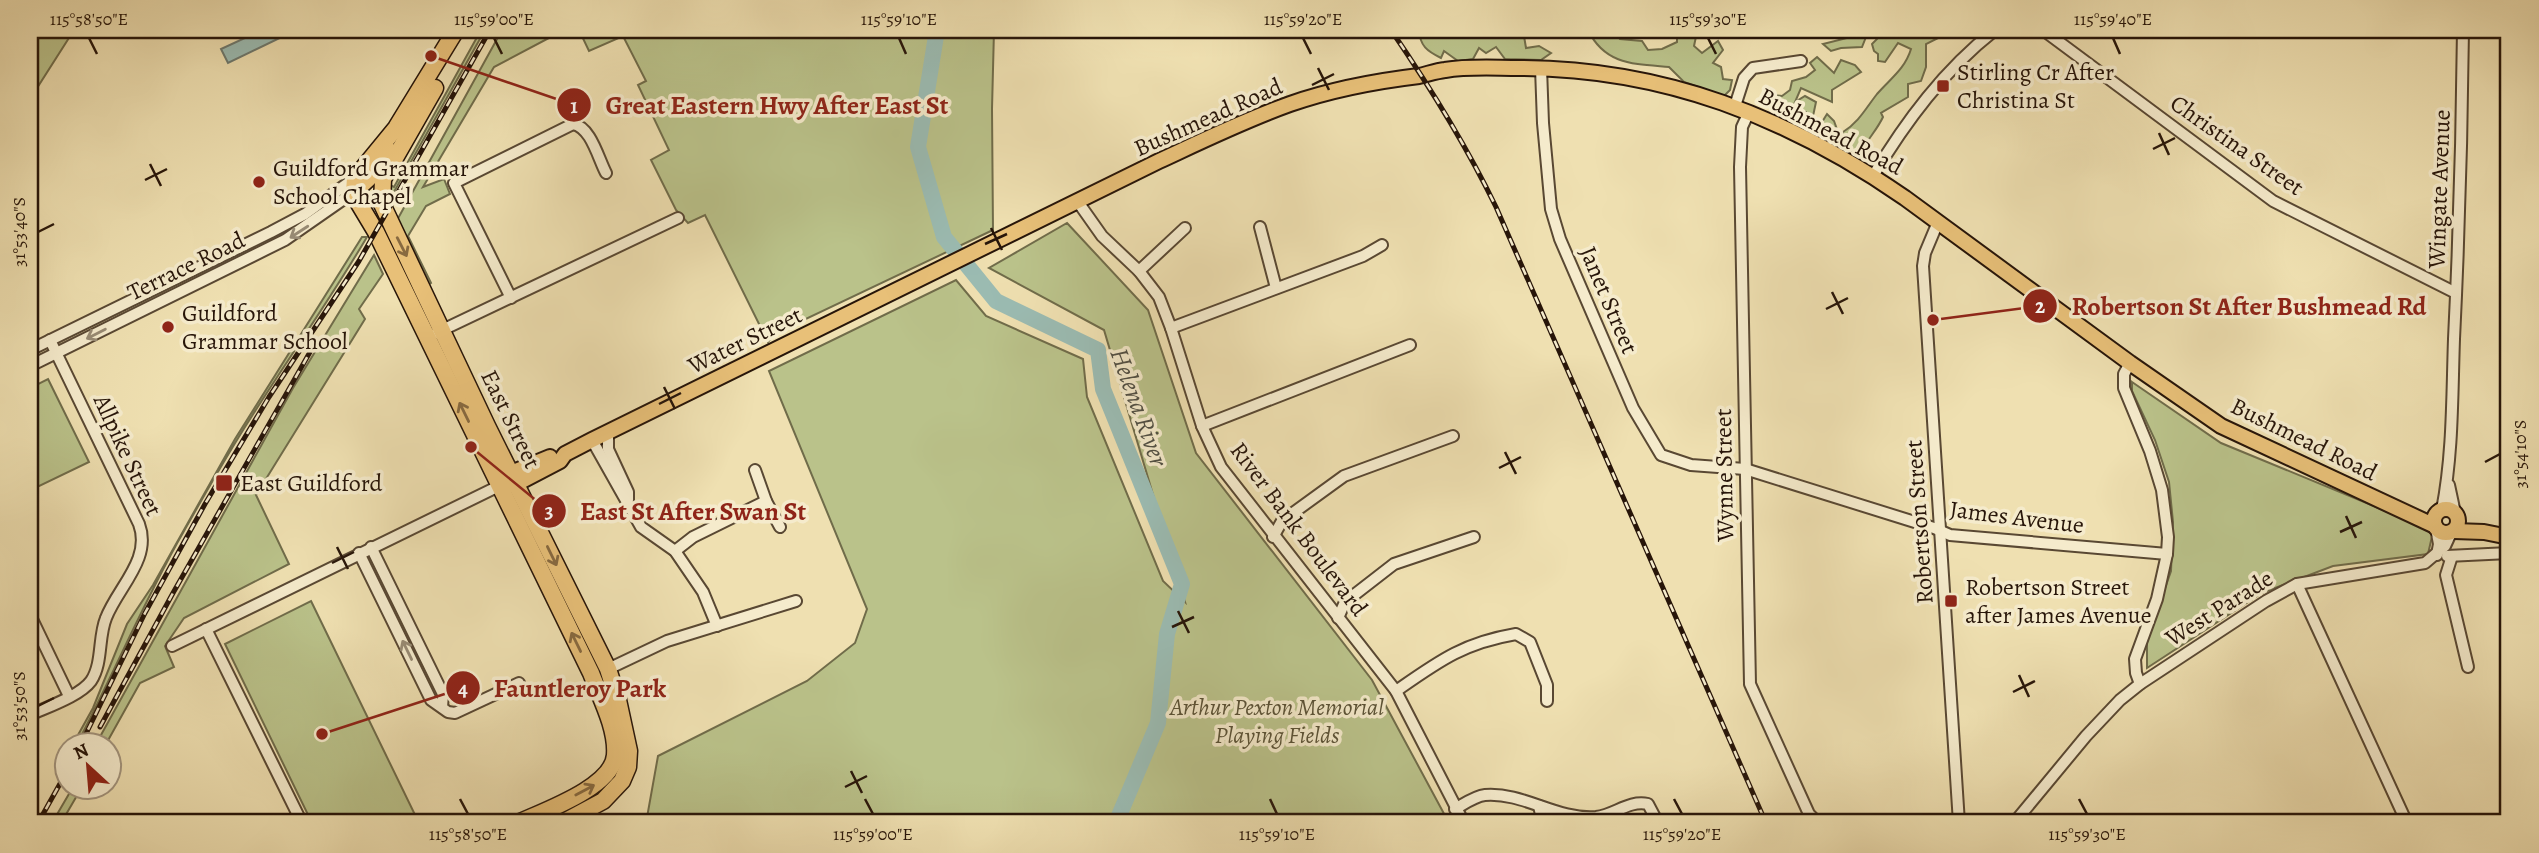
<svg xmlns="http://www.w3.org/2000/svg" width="2539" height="853" font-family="Alegreya,serif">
<rect width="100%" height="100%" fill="#efe0b1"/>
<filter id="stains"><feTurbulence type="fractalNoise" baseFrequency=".00286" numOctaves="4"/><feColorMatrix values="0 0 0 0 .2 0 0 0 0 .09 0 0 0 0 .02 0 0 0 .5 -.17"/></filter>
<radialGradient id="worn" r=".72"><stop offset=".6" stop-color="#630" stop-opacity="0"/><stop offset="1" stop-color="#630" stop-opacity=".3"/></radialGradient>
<g fill="#bac28a" stroke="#706c4a" stroke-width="2">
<polygon points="30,30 74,30 30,99"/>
<polygon points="481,30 485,30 390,199 390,185 394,187"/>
<polygon points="502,30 564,30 494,67 423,187 444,179 450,194 426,206 408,236 431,283 428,285 396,222"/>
<polygon points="579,30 994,30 992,109 993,230 774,334 768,342 705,215 688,223 676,210 651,160 669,150 638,85 646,81 623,36 589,51"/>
<path d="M1419,30H1523L1526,48L1539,46L1551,53L1541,60L1505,59L1496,47L1486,53L1479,48L1473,59L1458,61L1444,51L1441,58C1427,51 1420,46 1419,30Z"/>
<path d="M1588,30H1613L1620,39L1642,41L1648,50L1662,49L1677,42V30H1694L1697,32L1694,46L1702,53L1718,41L1723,50L1713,63L1721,67L1723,79L1732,80L1730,90L1724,96L1684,82L1669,67C1634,64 1605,65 1588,30Z"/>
<polygon points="1849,30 1865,30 1866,37 1862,47 1841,48 1831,51 1823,44 1851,37 1852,32"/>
<path d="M1880,30H1957L1948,38H1938L1926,44V67L1921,81L1908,84V97L1881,113L1883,117C1876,132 1866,140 1860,155L1841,145L1843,132C1859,122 1866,108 1877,94C1890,79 1905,69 1911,49L1898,43L1885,62L1878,61V54L1874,51L1872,44L1877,39Z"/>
<polygon points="1817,57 1834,73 1841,60 1855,65 1861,72 1832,90 1832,102 1801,88 1795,102 1805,96 1816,102 1813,116 1822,122 1827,114 1834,121 1838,132 1828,138 1807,122 1806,112 1796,112 1788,117 1773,112 1773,95 1782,96 1790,90 1792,81 1806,77 1815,70 1810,63"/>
<polygon points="1067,223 1148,310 1196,453 1372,680 1449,823 646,823 658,756 807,681 855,643 867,609 769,371 956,280 986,316 1083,359 1087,397 1163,581 1185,602 1104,330 989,268"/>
<path d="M362,237H367C331,298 290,356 252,416C228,453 206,492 184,531C144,600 114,674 77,744H73L93,708L127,624L153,585L235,439Z"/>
<polygon points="374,255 383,274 359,309 365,319 256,495 289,564 184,618 165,646 174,667 140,683 106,744 96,744 293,388"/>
<polygon points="48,379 89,462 31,490 30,388"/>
<polygon points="2132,382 2221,443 2369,504 2433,532 2428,554 2333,566 2262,593 2147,668 2147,640 2171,571 2173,522 2169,482 2155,440 2132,391"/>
<polygon points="311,601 419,823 312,823 225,644"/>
<polygon points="73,787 82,787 61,823 52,823"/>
</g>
<polygon fill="#9bbcb3" stroke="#6d796f" stroke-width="2" points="262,30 288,30 290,33 228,63 221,49"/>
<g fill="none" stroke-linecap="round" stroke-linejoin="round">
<polyline stroke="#9bbcb3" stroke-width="16" points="937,30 918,147 944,237 996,301 1098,350 1103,389 1182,584 1167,634 1158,723 1116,823"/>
<defs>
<g id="minor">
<polyline points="2043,30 2273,201 2456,293"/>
<polyline points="1541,68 1543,123 1551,209 1560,239 1633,408 1661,455 1691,465 1745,469 1934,528 1950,535 2167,554"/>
<polyline points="1735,106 1744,78 1753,68 1801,61"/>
<polyline points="1749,112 1742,127 1740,167 1750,684 1809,814 1818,823"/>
<path d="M1873,176C1906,121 1944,70 1995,30"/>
<path d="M1078,202L1102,236L1139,271L1159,297L1171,328L1202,426L1221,467L1396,691C1439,661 1463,643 1516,634L1530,642L1547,685V701"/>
<polyline points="1938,222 1925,253 1923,266 1959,823"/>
<polyline points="1260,227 1276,288"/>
<polyline points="1139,271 1185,228"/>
<path d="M511,298L454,183L573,124C591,127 598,158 606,173"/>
<polyline points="1171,328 1363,256 1382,245"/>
<polyline points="436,333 678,218"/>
<polyline points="30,350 271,232 305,214 355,178"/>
<polyline points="2130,363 2124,374 2124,388 2150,451 2162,490 2168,537 2167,554 2157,599 2135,659 2136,673 2140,684"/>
<polyline points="30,366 285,240 354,192"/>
<polyline points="1202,426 1410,345"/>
<polyline points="608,432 608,449 628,492 628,500"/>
<polyline points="592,440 641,527 675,551 703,592 717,626"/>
<polyline points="755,470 766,501 780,527"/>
<polyline points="2449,485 2455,513"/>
<path d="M2442,510C2453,454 2452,396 2454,339C2459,236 2462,133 2463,30"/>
<polyline points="2436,528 2439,544 2437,555"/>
<polyline points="1273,537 1282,521 1344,476 1453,436"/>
<polyline points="371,547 443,694 442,707"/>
<polyline points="675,551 693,537 766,501"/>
<polyline points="359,553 431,700 448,712 455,713 519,683"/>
<polyline points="2447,556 2509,553"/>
<polyline points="2452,556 2446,575 2468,667"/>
<polyline points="2297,584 2407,823"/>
<polyline points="30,615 69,696"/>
<polyline points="1338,618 1345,602 1394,564 1474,537"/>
<polyline points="206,629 302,823"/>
<polyline points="172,646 501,485"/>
<polyline points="608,669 667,641 796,601"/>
<polyline points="1396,691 1464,823"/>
<path d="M30,715C47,707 80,696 91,681C103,663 98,637 106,618C118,587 152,559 139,524L50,340"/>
<polyline points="1539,806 1543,823"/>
<path d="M1455,809C1464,804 1475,796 1485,795C1524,792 1556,820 1596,817C1615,815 1628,800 1648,804L1658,823"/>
<polyline points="2014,823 2086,736 2120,700 2140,684 2266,601 2297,584 2425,563 2445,546 2451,533"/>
</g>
<g id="major">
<polyline points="504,481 511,473 550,457"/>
<path d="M506,485L516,484L560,461L565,454L592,440L1159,161C1202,141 1245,120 1290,104C1330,90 1377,81 1419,76C1428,74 1436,71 1445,70C1469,66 1495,68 1519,68C1663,68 1788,117 1905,198L2130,363L2221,426L2435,526"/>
<circle cx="2446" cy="521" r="12"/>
<polyline points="2454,531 2484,532 2509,537"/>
</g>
<g id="highway">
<path d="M456,30L396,128L355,178L354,192L358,202L376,232L591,673C600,697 617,728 615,755C613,787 544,811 518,823"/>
<polyline points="435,88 383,179 382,204 487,426 608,669 618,700 629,751 628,767 622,781 603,801 562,823"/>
<polyline points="354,192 368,179 389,151"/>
</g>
</defs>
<use href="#minor" stroke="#594833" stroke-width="14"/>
<use href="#major" stroke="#271509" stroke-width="18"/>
<use href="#highway" stroke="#271509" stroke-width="19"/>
<use href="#minor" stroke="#f5ebcc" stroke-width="10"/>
<use href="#major" stroke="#e8c078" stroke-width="14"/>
<use href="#highway" stroke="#e8c078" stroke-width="16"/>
<defs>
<g id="rail">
<path d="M1391,30C1430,87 1466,145 1496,207L1766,823"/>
<polyline points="100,727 173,593 314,345"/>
<polyline points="81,744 145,613 205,504 269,397 359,261 490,30"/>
<polyline points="38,823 66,773"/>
</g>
</defs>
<use href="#rail" stroke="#271509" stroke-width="5"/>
<use href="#rail" stroke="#f5ebcc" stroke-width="2.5" stroke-dasharray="8" stroke-linecap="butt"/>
</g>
<defs><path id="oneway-shaft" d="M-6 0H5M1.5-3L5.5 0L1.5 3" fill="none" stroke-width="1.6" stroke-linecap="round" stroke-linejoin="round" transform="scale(1.75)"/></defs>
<g stroke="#988b74">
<use href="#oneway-shaft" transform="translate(299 232) rotate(147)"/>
<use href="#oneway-shaft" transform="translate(96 334) rotate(153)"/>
<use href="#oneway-shaft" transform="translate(407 650) rotate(-116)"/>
</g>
<g stroke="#886a40">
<use href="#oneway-shaft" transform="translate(402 247) rotate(63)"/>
<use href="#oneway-shaft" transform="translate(464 412) rotate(-116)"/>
<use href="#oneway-shaft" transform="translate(552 556) rotate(64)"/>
<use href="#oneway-shaft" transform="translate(576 642) rotate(-116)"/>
<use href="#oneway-shaft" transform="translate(585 790) rotate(-28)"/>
</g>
<path fill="none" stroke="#271509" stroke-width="2.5" d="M89,38L97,54M494,38L502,54M899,38L906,54M1303,38L1311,54M1708,38L1716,54M2113,38L2120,54M1318,68L1329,90M1312,85L1334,74M2159,133L2169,155M2153,149L2175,138M150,164L161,186M145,180L167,169M991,228L1002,250M38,232L54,224M985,244L1007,234M1832,292L1843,314M1826,309L1848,298M664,387L675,409M659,404L681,393M1505,452L1516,474M2485,462L2500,454M1499,468L1521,457M2346,516L2356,538M2340,532L2362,522M337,547L348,569M332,563L354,552M1178,611L1189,633M1172,627L1194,617M2019,675L2029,697M2013,692L2035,681M38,706L54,698M851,771L862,793M845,787L867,776M460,799L468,814M865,799L873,814M1270,799L1277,814M1674,799L1682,814M2079,799L2087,814"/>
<g fill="#8f2418" stroke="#f5ebcc" stroke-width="2.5">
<rect x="1936" y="79" width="14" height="14" rx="3.5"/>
<circle cx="259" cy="182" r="7"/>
<circle cx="168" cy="327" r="7"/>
<rect x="215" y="474" width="18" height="18" rx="3.5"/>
<rect x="1944" y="594" width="14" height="14" rx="3.5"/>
</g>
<g text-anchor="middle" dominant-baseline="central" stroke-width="7" stroke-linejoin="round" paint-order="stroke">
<g font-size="24" fill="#271509" stroke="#f5ebcc" text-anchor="start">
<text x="1957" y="72">Stirling Cr After<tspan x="1957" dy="28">Christina St</tspan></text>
<text x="273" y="168">Guildford Grammar<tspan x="273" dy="28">School Chapel</tspan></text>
<text x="182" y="313">Guildford<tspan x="182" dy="28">Grammar School</tspan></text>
<text x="240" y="483">East Guildford</text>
<text x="1965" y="587">Robertson Street<tspan x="1965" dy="28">after James Avenue</tspan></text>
</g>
<g font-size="24" fill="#271509" stroke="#f5ebcc">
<text transform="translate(1208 117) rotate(-24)">Bushmead Road</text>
<text transform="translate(1831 131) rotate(28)">Bushmead Road</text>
<text transform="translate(2237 145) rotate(35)">Christina Street</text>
<text transform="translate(2439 189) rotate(-88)">Wingate Avenue</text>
<text transform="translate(186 266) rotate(-26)">Terrace Road</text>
<text transform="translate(1609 300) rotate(67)">Janet Street</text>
<text transform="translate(745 340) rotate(-26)">Water Street</text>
<text transform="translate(511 419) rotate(64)">East Street</text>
<text transform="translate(2304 439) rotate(26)">Bushmead Road</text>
<text transform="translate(128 455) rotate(65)">Allpike Street</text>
<text transform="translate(1724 475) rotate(-91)">Wynne Street</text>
<text transform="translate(2017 517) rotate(7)">James Avenue</text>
<text transform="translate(1919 522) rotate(-94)">Robertson Street</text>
<text transform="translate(1299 529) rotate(53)">River Bank Boulevard</text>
<text transform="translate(2219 608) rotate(-32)">West Parade</text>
</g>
<g font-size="24" font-style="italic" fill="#5a5236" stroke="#f5ebcc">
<text x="1277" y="707">Arthur Pexton Memorial<tspan x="1277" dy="28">Playing Fields</tspan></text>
</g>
<g font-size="26" font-style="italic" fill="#504f44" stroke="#f5ebcc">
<text transform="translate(1139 407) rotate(70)">Helena River</text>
</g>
</g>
<path fill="none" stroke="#8f2418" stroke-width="2.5" d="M431 56L574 105M1933 320L2040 306M471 447L549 511M322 734L463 688"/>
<g fill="#8f2418" stroke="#f5ebcc" stroke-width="2.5">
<circle cx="431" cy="56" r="7"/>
<circle cx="1933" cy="320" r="7"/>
<circle cx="471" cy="447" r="7"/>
<circle cx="322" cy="734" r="7"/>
<circle cx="574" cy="105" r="18"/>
<circle cx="2040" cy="306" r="18"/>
<circle cx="549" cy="511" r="18"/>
<circle cx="463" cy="688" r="18"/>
</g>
<g font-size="21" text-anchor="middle" font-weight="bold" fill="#fff">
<text x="574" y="113">1</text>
<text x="2040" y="313">2</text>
<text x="549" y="518">3</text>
<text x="463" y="696">4</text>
</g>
<g font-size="26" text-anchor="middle" font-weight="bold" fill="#8f2418" stroke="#f5ebcc" stroke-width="7" stroke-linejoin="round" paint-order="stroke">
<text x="777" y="114">Great Eastern Hwy After East St</text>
<text x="2249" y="315">Robertson St After Bushmead Rd</text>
<text x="693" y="520">East St After Swan St</text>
<text x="580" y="697">Fauntleroy Park</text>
</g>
<rect width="2539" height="853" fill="none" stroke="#efe0b1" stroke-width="77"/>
<g transform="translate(88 766) rotate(334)"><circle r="33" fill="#f5ebcc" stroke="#a3957e" stroke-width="2"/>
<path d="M0-5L12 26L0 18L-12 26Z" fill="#8f2418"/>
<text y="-10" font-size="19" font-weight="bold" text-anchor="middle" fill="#271509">N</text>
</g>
<rect x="38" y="38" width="2462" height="776" fill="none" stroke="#271509" stroke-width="2.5"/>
<g font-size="18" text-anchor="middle" fill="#271509">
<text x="89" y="25">115°58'50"E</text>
<text x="494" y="25">115°59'00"E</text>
<text x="899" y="25">115°59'10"E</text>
<text x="1303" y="25">115°59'20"E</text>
<text x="1708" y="25">115°59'30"E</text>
<text x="2113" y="25">115°59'40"E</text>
<text transform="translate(19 232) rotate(-90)" y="6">31°53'40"S</text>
<text transform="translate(2520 454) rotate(-90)" y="6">31°54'10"S</text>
<text transform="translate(19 706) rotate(-90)" y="6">31°53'50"S</text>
<text x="468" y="840">115°58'50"E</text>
<text x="873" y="840">115°59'00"E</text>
<text x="1277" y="840">115°59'10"E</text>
<text x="1682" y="840">115°59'20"E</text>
<text x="2087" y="840">115°59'30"E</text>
</g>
<rect width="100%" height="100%" filter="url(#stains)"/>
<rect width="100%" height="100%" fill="url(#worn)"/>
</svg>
